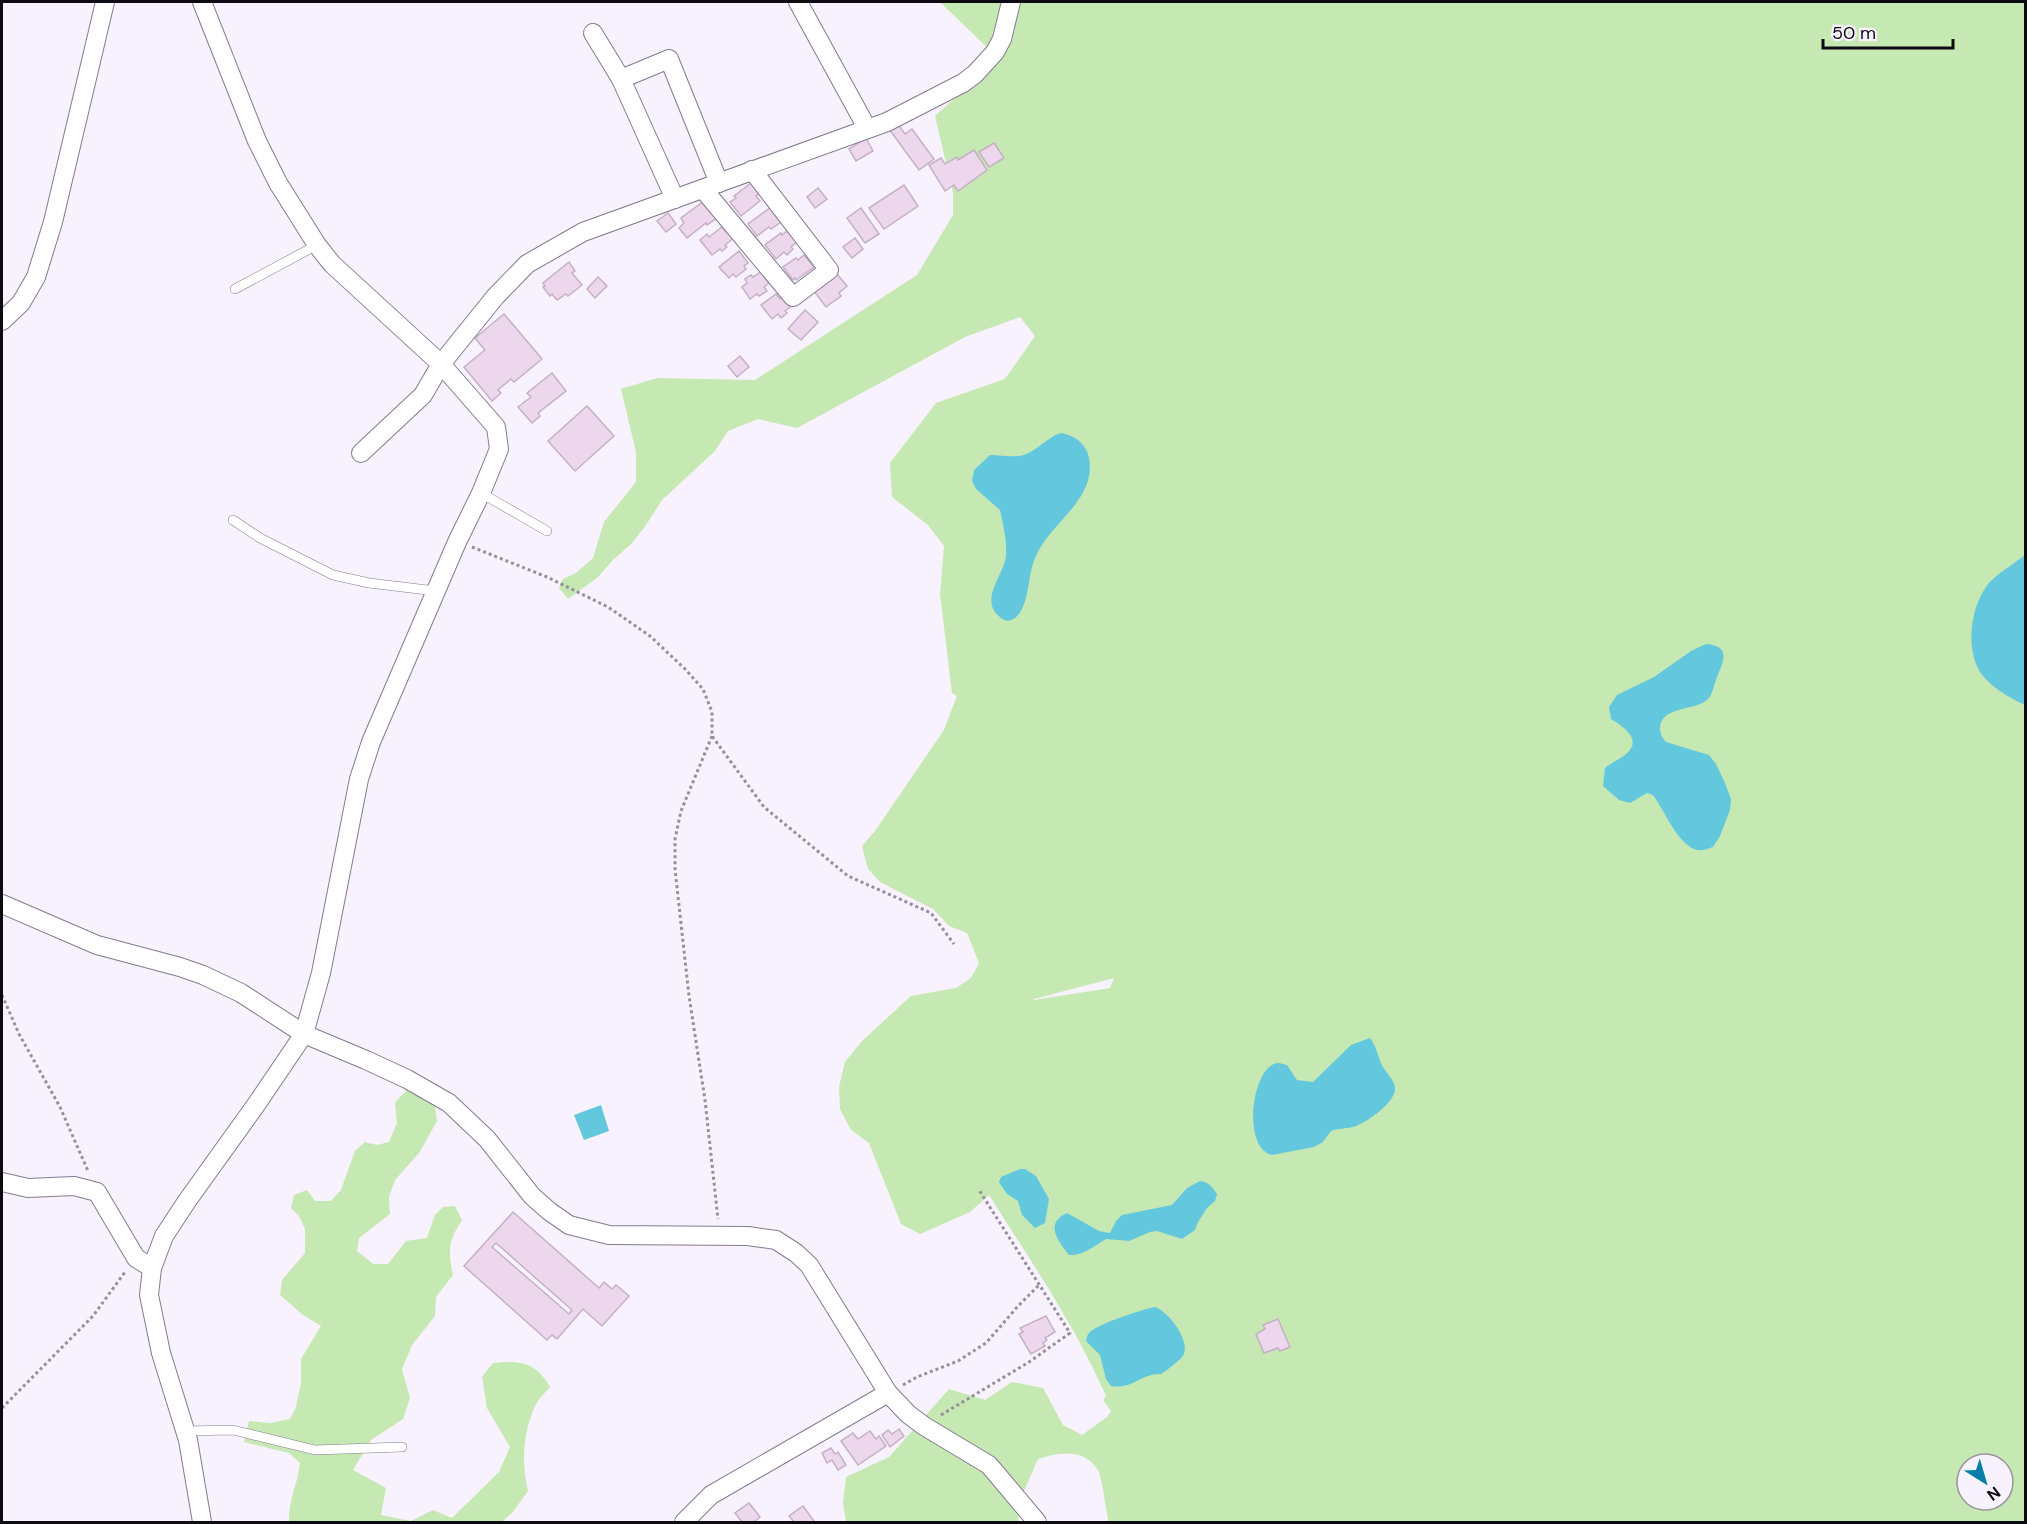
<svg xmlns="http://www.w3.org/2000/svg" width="2027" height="1524" font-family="'DM Sans',sans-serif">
<rect width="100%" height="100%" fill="#f7f2fd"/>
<g fill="#c6e8b2" fill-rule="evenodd">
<path d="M940,2H2025V1522H1109C1106,1512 1102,1476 1098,1470C1084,1448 1059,1452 1038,1459L1021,1498L1018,1522H846L843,1503L846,1477L889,1457L949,1389L985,1400L1012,1382L1043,1388L1063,1425L1082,1435L1107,1417L1111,1411L1103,1400L1106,1396C1075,1325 1030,1260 989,1195L970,1212L920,1234L901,1224L869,1143L851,1130L840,1109L839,1087L845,1062L862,1041L911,996L956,988L971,978L979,963L967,933L949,926L933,909L880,882L868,869L862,846L875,831L944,730L957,696L952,693L940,594L944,546L928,525L892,497L890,463L936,403L1005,379L1035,336L1020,317L965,337L797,428L758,419L728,431L715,451L662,500L644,528L630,545L613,560L597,578L568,599L559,588L563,579L576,573L593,558L604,522L636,482V452L621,389L657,378L755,380L917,275L953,215V193L935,116L999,59ZM1114,978L1110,988L1034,1000V999ZM1967,1464H2003V1500H1967Z"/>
<path d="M409,1088L434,1100L437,1121L419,1153L395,1180L389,1197L390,1214L359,1238L357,1251L373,1264H388L406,1241L427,1238L435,1215L443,1207L455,1206L462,1220C448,1241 448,1251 453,1275L436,1297L435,1316L412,1345L402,1369L410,1398L403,1419L371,1440L353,1470L386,1488L381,1515L411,1521L433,1510L452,1518L499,1472L510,1447L487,1408L482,1377L493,1363C520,1360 536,1362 550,1387C545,1393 538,1399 535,1406C523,1433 521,1463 528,1491L512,1513L502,1522H289C288,1502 298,1483 300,1463L289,1453L244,1442L249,1421L271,1423L290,1419L296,1407L301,1383V1359L321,1326L303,1315L280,1295L282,1280L305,1253V1229L299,1216L291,1208L294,1195L307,1190L315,1201H331L341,1190L355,1151L365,1142L377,1145L389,1142L397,1123L395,1102Z"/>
</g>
<g fill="#63c8dd">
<path d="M1061,433C1073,435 1084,442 1088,454C1100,498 1051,521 1036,556C1028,573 1030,592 1022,609C1018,617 1010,625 1001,618C977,600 1005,575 1006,555C1007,540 1003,525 1000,510L976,489L972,481L974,470L990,455C999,455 1010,457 1019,456C1035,454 1045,438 1061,433Z"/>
<path d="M2025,555V705C2010,698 1990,687 1980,672C1966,648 1970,610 1986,587C1993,576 2014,564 2025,555Z"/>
<path d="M1706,644C1732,646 1723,662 1717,677C1714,684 1713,694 1708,699C1695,712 1659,705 1660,730C1661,736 1662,737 1666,742L1709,755L1716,764L1725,783L1731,799L1730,810L1720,836L1713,847C1707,849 1700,852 1694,849C1677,842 1664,810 1653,795L1647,793L1630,803L1619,800L1603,786L1605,768C1612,762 1623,758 1629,751C1641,738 1621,725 1611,719L1609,707L1617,695L1654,677L1691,651Z"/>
<path d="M1370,1038C1377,1047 1378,1058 1383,1067C1387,1074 1394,1080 1395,1087C1397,1102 1366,1123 1353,1127C1346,1129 1338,1128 1331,1131L1323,1142L1314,1147L1272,1155C1241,1148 1252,1065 1278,1063C1280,1063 1286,1065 1287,1065L1297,1080L1313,1082L1351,1045Z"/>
<polygon points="601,1105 609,1131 584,1140 574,1115"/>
<polygon points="1020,1169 1025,1169 1036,1176 1049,1199 1045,1223 1035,1228 1022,1215 1018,1201 1007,1194 999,1182 1001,1177"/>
<path d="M1200,1181C1209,1182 1212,1187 1217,1194L1215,1201L1207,1208L1198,1222L1195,1230L1182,1239L1157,1231L1150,1232L1129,1241L1106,1239C1094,1246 1083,1256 1069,1255C1058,1241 1044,1223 1067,1213L1099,1231L1110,1233L1116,1221L1122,1215L1172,1205L1187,1188Z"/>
<path d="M1155,1307C1168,1311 1192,1342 1183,1356C1179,1361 1166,1371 1161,1374C1141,1373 1132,1390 1111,1386L1106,1379L1100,1355L1086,1341C1087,1337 1087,1335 1090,1332C1098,1324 1143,1309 1155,1307Z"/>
</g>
<g fill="#edd7ed" stroke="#c5b0c5" stroke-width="1.5" fill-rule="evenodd">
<polygon points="897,123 905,134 912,129 934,159 919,170 889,129"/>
<polygon points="866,138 873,151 856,161 849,149"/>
<polygon points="994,143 1004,158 989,167 979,152"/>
<polygon points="974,150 987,170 958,191 954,185 945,191 929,165 941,158 945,164 957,157 958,160"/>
<polygon points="751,183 759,194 756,196 760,201 741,216 730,202 736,198 734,196"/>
<polygon points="904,185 918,206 884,229 869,208"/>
<polygon points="818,188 827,199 815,208 807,197"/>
<polygon points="704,201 717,218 707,225 706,223 687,238 679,228 684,223 681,218"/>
<polygon points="771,207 781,222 771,229 769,227 757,236 748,224"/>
<polygon points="861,208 879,234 865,243 847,218"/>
<polygon points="668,213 676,224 666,232 657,221"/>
<polygon points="722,227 726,232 729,229 735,237 725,245 727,247 722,251 720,249 712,255 700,240 707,234 709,237"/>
<polygon points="787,231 797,242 791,247 793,249 787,255 784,252 776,259 765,245 781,233 782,235"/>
<polygon points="855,238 863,249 852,258 843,247"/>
<polygon points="739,251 748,263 744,266 746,269 736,277 733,274 729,278 719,267"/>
<polygon points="804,255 814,267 796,280 795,278 793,280 783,267 796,258 798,260"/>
<polygon points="569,262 575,271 572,273 582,285 568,296 566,294 557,300 552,294 550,296 543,287 545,286 543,283"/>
<polygon points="762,271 770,282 764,287 767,291 759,296 757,294 750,299 742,287 747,283 745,279 751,275 753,277"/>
<polygon points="837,274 847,286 839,293 841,296 826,307 814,291"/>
<polygon points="598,277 607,286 595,298 587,289"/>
<polygon points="776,294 780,299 784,296 791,306 785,311 787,313 781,318 778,314 772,319 761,305"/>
<polygon points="805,310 818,322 801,340 788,329"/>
<polygon points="504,314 542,359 514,382 511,379 498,390 501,393 492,401 464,367 485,350 475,338"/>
<polygon points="740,356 749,367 737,377 728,366"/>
<polygon points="552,373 566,391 538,413 540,416 532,423 518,407 531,397 527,393"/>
<polygon points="587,406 614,436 575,471 548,441"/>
<path d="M513,1212L599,1288L604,1282L612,1289L616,1285L629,1296L602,1326L583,1309L557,1339L552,1335L547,1340L464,1266ZM496,1243L572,1310L569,1314L492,1247Z"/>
<polygon points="1046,1316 1055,1332 1045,1338 1047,1340 1043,1343 1045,1346 1031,1354 1019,1334 1023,1332 1020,1328"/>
<polygon points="1278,1319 1290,1347 1280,1351 1278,1348 1264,1353 1256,1334 1265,1329 1263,1325"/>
<polygon points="899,1429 904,1436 890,1447 882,1435 888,1430 892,1434"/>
<polygon points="870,1431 876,1439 879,1436 886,1446 858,1465 841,1441 853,1433 858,1439"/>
<polygon points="831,1448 835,1454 838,1452 846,1465 838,1470 832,1460 827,1463 822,1453"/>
<polygon points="749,1503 760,1517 755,1521 756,1522 742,1522 735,1513"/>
<polygon points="803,1506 814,1521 811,1522 794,1522 789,1516"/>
</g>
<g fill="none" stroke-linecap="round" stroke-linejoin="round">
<defs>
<g id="service">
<polyline points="235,289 317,245"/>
<polyline points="481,493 547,531"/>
<polyline points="233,520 260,538 333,575 369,583 436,591"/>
<polyline points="185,1431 233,1430 315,1450 402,1447"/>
</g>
<g id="minor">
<polyline points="202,2 257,141 278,183 317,245 332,264 441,364 496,427 499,449 481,493 457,542 371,742 359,779 321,973 304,1034 258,1102 187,1201 164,1236 152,1268 149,1295 161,1353 188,1440 202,1522"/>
<polyline points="798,2 867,128"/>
<polyline points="593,33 621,79 675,199"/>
<polyline points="621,79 669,59 719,183"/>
<polyline points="703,189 793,297 829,270 752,170"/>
<polyline points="2,321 21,303 36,277 53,222 105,2"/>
<polyline points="361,453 423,395 441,364 495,297 527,264 583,232 887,122 963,83 975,74 995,52 1002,39 1011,2"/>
<polyline points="2,904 97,945 180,967 203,975 241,993 304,1034 366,1060 407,1079 449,1103 487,1139 532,1196 549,1211 569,1225 609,1235 748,1236 776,1240 796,1253 809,1265 888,1393 908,1414 924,1426 989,1465 1037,1522"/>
<polyline points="2,1182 28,1188 74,1186 97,1192 136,1258 152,1268"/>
<polyline points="684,1522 711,1495 888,1393"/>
</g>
</defs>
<use href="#service" stroke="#847a92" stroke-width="10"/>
<use href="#minor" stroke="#847a92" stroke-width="20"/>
<g stroke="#95919b" stroke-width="3" stroke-dasharray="3 3" stroke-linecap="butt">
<polyline points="472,547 547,577 608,607 650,636 685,669 703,689 712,712 712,736 764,807 848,876 931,913 954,944"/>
<polyline points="712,736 681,811 675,839 675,869 689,996 705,1100 718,1219"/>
<polyline points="2,995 19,1034 60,1107 88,1171"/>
<polyline points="903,1385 917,1377 958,1361 986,1343 1019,1305 1039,1285"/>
<polyline points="2,1408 93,1316 125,1272"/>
<polyline points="941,1415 1029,1362 1070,1333 979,1190"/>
</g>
<use href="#service" stroke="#fff" stroke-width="9"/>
<use href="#minor" stroke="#fff" stroke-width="18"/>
</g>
<rect width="2027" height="1524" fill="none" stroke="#0d0a12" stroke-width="6"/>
<g transform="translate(1985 1482) rotate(143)"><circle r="28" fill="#f7f2fd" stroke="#99959f" stroke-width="1.5"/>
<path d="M0-4.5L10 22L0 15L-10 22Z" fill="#077ea5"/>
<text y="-9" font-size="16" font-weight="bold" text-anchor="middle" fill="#0d0a12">N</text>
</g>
<path d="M1823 39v9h130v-9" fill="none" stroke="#0d0a12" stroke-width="3"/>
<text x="1832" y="39" font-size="18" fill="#0d0a12" stroke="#f7f2fd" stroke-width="4.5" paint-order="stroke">50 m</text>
</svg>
